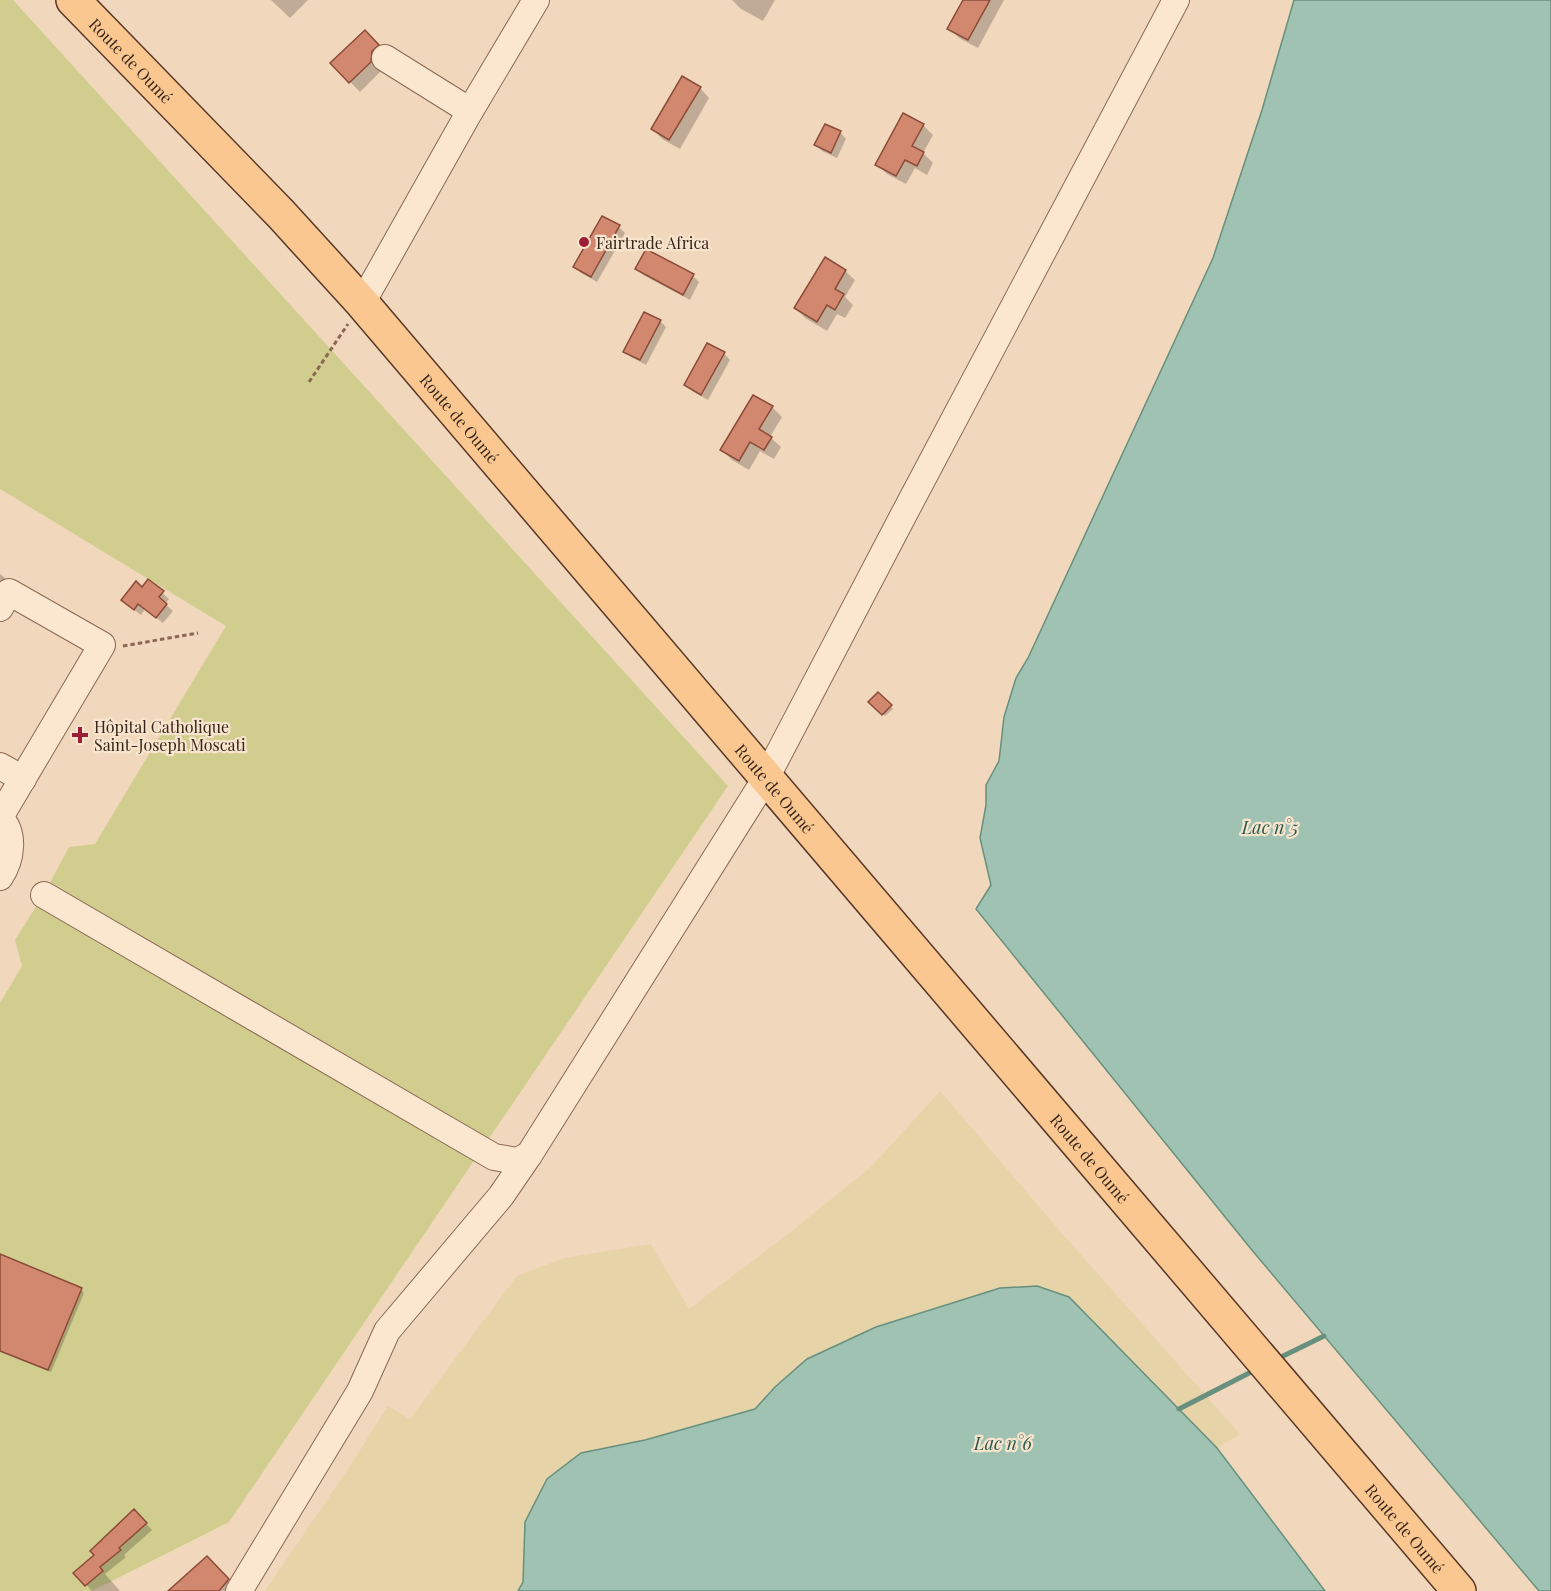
<svg xmlns="http://www.w3.org/2000/svg" width="1551" height="1591" font-family="'Playfair Display',serif">
<rect width="100%" height="100%" fill="#f1d8bc"/>
<polygon fill="#e7d3a8" points="940,1091 1065,1237 1240,1434 1217,1448 1069,1297 1000,1288 876,1327 807,1359 775,1387 755,1409 645,1440 581,1453 525,1521 523,1582 518,1591 265,1591 348,1469 388,1406 410,1419 517,1276 564,1258 651,1244 689,1309 783,1238 872,1166"/>
<polygon fill="#d0cd8f" points="0,0 13,0 728,786 229,1522 92,1591 0,1591 0,1003 22,966 15,940 44,894 69,847 95,844 226,626 0,489"/>
<g fill="#a0c2b2" stroke="#67907f" stroke-width="1.5">
<polygon points="1294,0 1551,0 1551,1591 1539,1591 1251,1249 976,909 991,885 980,838 986,805 986,785 999,761 1004,717 1016,678 1028,658 1213,258 1262,110"/>
<polygon points="1037,1286 1069,1297 1217,1448 1325,1591 518,1591 523,1582 525,1522 547,1479 581,1453 645,1440 755,1409 775,1387 807,1359 876,1327 1000,1288"/>
</g>
<g fill="#0003">
<polygon points="271,0 308,0 290,18"/>
<polygon points="732,0 775,0 763,21 741,9"/>
<polygon points="965,0 1004,0 978,48 959,38 949,28"/>
<polygon points="365,32 387,55 381,60 380,72 360,92 332,63"/>
<polygon points="700,88 709,98 680,149 662,139 653,129"/>
<polygon points="904,115 923,125 933,135 923,153 933,163 927,175 915,168 906,184 887,174 877,164"/>
<polygon points="840,132 846,139 837,158 822,151 816,145"/>
<polygon points="619,227 625,233 597,282 581,273 575,267"/>
<polygon points="647,251 693,276 699,282 690,300 643,275 637,269"/>
<polygon points="845,271 855,280 845,297 853,305 845,318 837,314 827,331 805,318 796,308"/>
<polygon points="660,321 666,327 646,365 631,357 625,351"/>
<polygon points="724,353 730,360 708,400 692,391 686,385"/>
<polygon points="772,407 782,417 770,437 781,447 774,459 760,451 749,470 732,460 722,450"/>
<polygon points="0,574 16,587 0,604"/>
<polygon points="149,581 169,599 165,604 173,611 163,623 145,609 141,615 129,606"/>
<polygon points="878,694 893,709 885,716 871,702"/>
<polygon points="0,1256 81,1289 84,1293 51,1372 0,1352"/>
<polygon points="140,1517 152,1530 124,1555 126,1557 105,1574 120,1591 92,1591 76,1573"/>
<polygon points="217,1567 237,1591 170,1591"/>
</g>
<g fill="none" stroke-linecap="round" stroke-linejoin="round">
<g stroke="#67907f" stroke-width="5">
<polyline points="1277,1359 1324,1336"/>
<polyline points="1179,1409 1255,1370"/>
</g>
</g>
<g fill="#d2886e" stroke="#8b4b38" stroke-width="1.5">
<polygon points="963,0 990,0 968,40 947,29"/>
<polygon points="365,30 379,45 372,51 371,62 349,83 330,63"/>
<polygon points="682,76 701,87 669,140 651,129"/>
<polygon points="903,113 924,124 912,146 924,152 917,166 905,160 896,176 875,165"/>
<polygon points="825,124 841,131 831,153 814,145"/>
<polygon points="602,216 620,225 591,277 573,267"/>
<polygon points="646,249 694,274 683,295 635,269"/>
<polygon points="825,257 846,270 835,289 844,294 835,310 827,305 817,322 794,308"/>
<polygon points="644,312 661,320 640,360 623,352"/>
<polygon points="707,343 725,352 701,395 684,385"/>
<polygon points="753,395 773,406 759,429 772,437 764,450 750,442 739,461 720,450"/>
<polygon points="148,579 164,591 159,597 167,604 156,618 138,604 134,610 121,600 136,581 142,587"/>
<polygon points="878,692 892,705 882,715 868,702"/>
<polygon points="0,1254 82,1288 48,1370 0,1351"/>
<polygon points="134,1509 147,1523 119,1548 121,1550 100,1567 103,1571 85,1586 73,1573 94,1555 90,1551"/>
<polygon points="207,1556 229,1579 219,1591 168,1591"/>
</g>
<g fill="none" stroke-linecap="round" stroke-linejoin="round">
<defs>
<g id="minor">
<polyline points="385,58 470,111"/>
<polyline points="362,303 470,111 536,0"/>
<polyline points="0,608 9,592 102,645 0,817"/>
<polyline points="0,766 23,779"/>
<path d="M0,818C15,833 12,859 0,877"/>
<polyline points="44,895 494,1157 517,1161 529,1155 766,778 903,516 1176,0"/>
<polyline points="239,1591 360,1391 387,1331 501,1196 529,1155"/>
</g>
<g id="major">
<path id="s1" d="M73,0L281,214L362,303L1459,1591"/>
</g>
</defs>
<use href="#minor" stroke="#8a6854" stroke-width="28"/>
<use href="#major" stroke="#573729" stroke-width="36"/>
<g stroke="#8a6854" stroke-width="3" stroke-dasharray="4.5 3" stroke-linecap="butt">
<polyline points="309,382 348,324"/>
<polyline points="123,646 198,633"/>
</g>
<use href="#minor" stroke="#fbe7cf" stroke-width="26"/>
<use href="#major" stroke="#f9c78f" stroke-width="33"/>
</g>
<g fill="#9d1f35" stroke="#f8e4cc" stroke-width="2">
<circle cx="584" cy="242" r="6"/>
<path d="M77 726h6v6h6v6h-6v6h-6v-6h-6v-6h6z"/>
</g>
<g text-anchor="middle" dominant-baseline="central" stroke-width="4.5" stroke-linejoin="round" paint-order="stroke">
<g font-size="16" fill="#37241a" stroke="#f8e4cc">
<text stroke="none"><textPath href="#s1" startOffset="84">Route de Oumé</textPath></text>
<text stroke="none"><textPath href="#s1" startOffset="570">Route de Oumé</textPath></text>
<text stroke="none"><textPath href="#s1" startOffset="1056">Route de Oumé</textPath></text>
<text stroke="none"><textPath href="#s1" startOffset="1542">Route de Oumé</textPath></text>
<text stroke="none"><textPath href="#s1" startOffset="2028">Route de Oumé</textPath></text>
</g>
<g font-size="16" fill="#37241a" stroke="#f8e4cc" text-anchor="start">
<text x="596" y="242">Fairtrade Africa</text>
<text x="94" y="726">Hôpital Catholique<tspan x="94" dy="18">Saint-Joseph Moscati</tspan></text>
</g>
<g font-size="18" font-style="italic" fill="#28594e" stroke="#f8e4cc">
<text x="1270" y="827">Lac n°5</text>
<text x="1003" y="1443">Lac n°6</text>
</g>
</g>
</svg>
